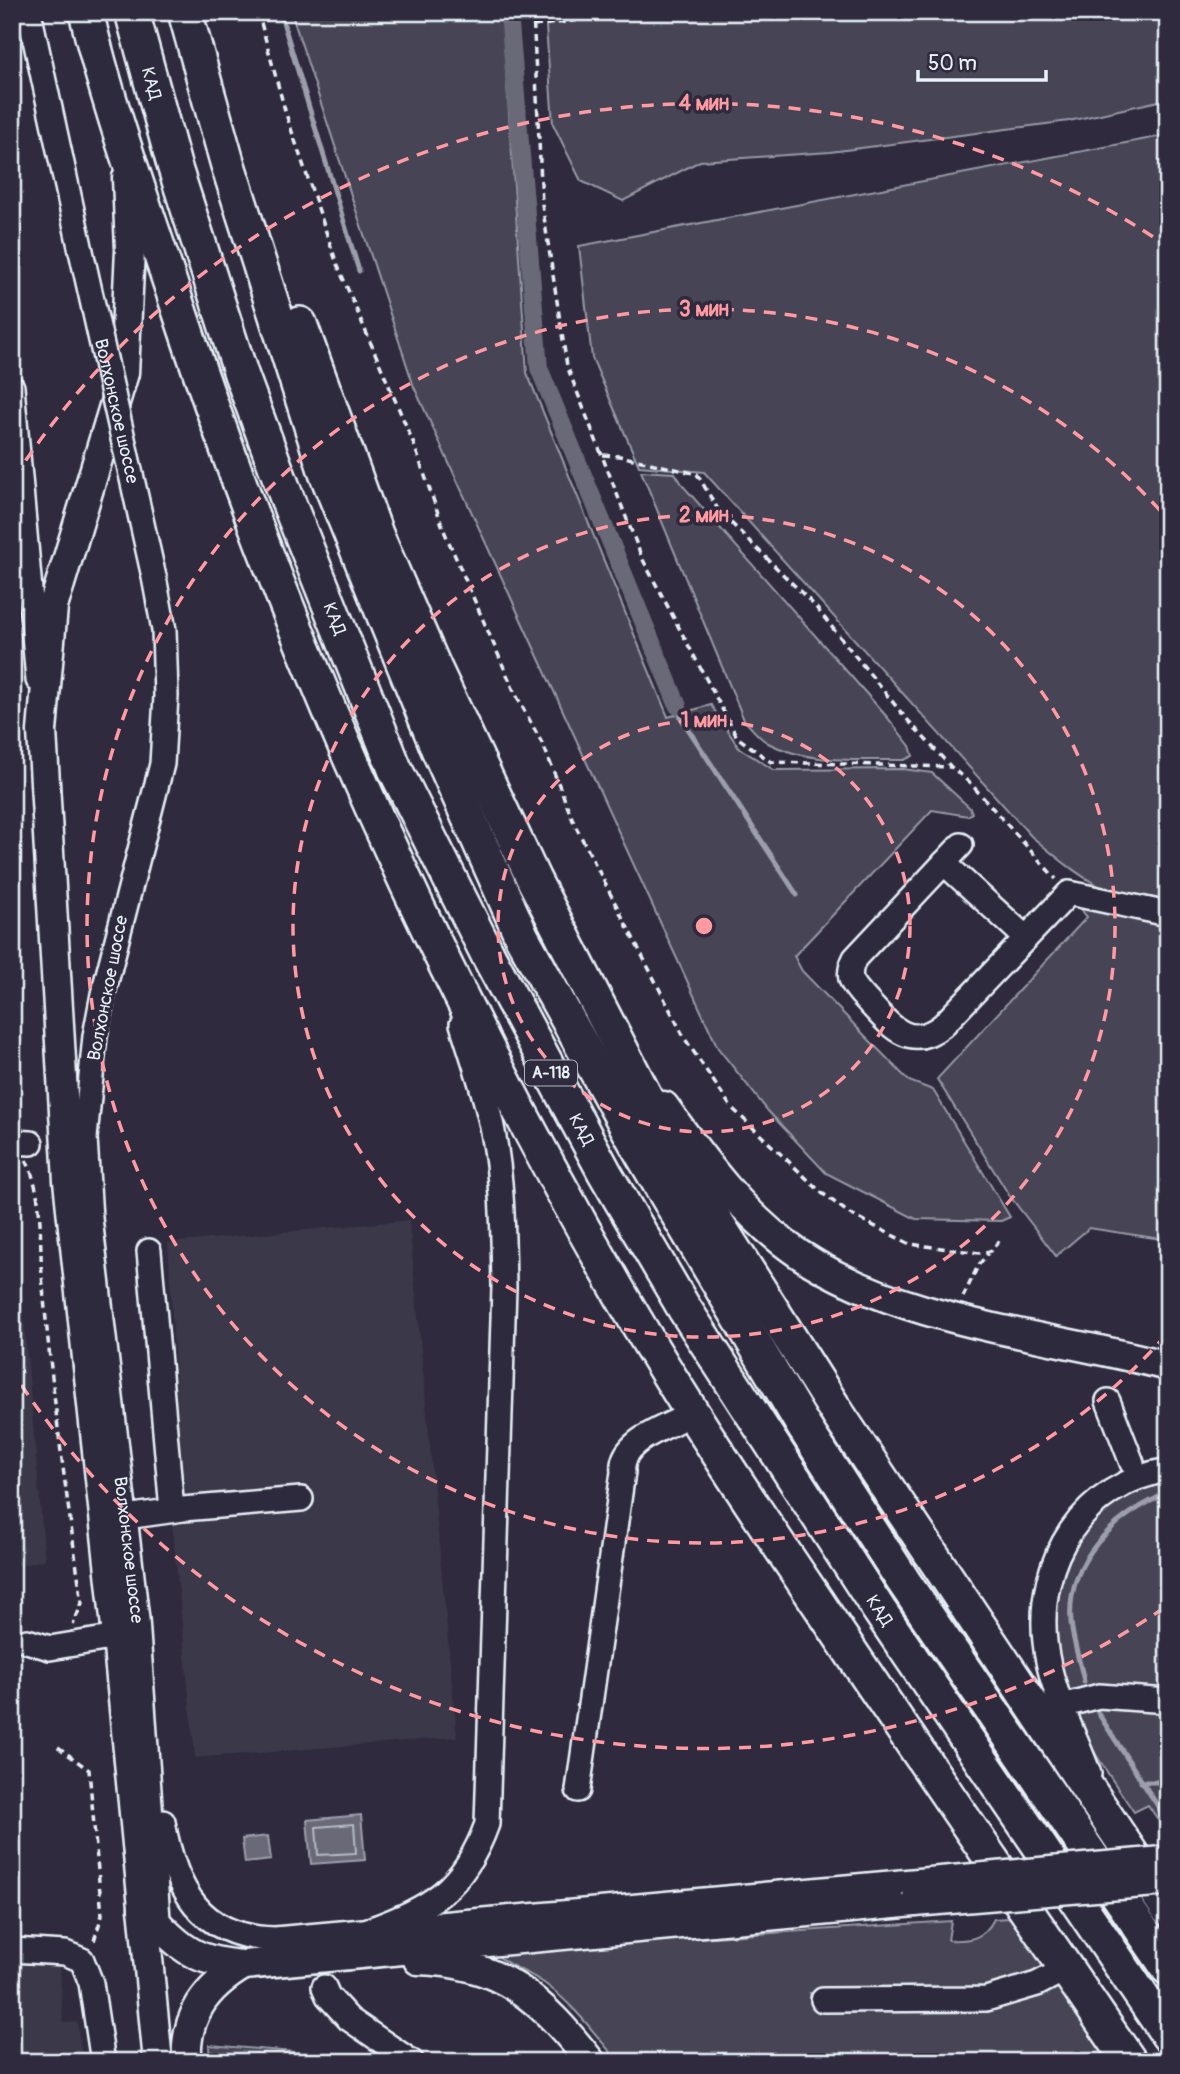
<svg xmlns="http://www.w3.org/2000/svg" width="1180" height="2074" font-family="Pangolin,sans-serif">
<rect width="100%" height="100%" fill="#2f2a3d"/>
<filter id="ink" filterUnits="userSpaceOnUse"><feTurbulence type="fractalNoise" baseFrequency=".0143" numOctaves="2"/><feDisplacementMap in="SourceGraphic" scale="14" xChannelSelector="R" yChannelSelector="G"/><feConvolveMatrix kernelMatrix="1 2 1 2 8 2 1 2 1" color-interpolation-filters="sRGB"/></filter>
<g filter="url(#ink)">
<g fill="#3b3749">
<polygon points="12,1181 45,1560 12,1567"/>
<polygon points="409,1220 457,1737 195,1758 172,1523 183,1516 168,1243"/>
<polygon points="12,1959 60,1964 63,2023 77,2022 83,2062 12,2062"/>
</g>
<g fill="#464455" stroke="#979aa6" stroke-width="2">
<polygon points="291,12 502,12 527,373 668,717 711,705 739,748 774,770 903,769 932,773 970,808 972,813 968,816 932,810 794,956 802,971 909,1081 933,1090 1010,1217 1001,1221 916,1219 826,1173 768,1111 718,1048 414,387"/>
<polygon points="545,12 1168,12 1168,99 1069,121 830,152 700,161 623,201 581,181 553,124"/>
<path d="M1168,135V906C1099,894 1083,879 1031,836L704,472L639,466L592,358L579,246Z"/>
<path d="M641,471L675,473L684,487L887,717L910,746L913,756L904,760C859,759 810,765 768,743C759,738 751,727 744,720Z"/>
<polygon points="1084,905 1168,924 1168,1240 1089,1228 1056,1256 1009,1195 937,1079 1087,917 1080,908"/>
<path d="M1168,1477V1834L1148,1805L1134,1812C1111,1778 1086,1743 1070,1706C1030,1611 1065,1508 1168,1477Z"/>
<path d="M1025,1917L1049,1967C1009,2004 867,1993 810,1993L814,2009L994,2008C1016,2004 1043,1983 1064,1986L1123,2062H619C596,2036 576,2007 548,1986C533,1973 506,1966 493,1952L951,1921L948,1940C970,1941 984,1939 994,1919Z"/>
<polygon points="209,2045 402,2061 403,2062 210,2062"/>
</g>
<g fill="#696978" stroke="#9c9fab" stroke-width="2">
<polygon points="361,1815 365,1860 311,1864 307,1820"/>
<polygon points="268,1836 271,1860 245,1863 242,1839"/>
</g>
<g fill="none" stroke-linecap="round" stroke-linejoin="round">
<polygon stroke="#b5bbc5" stroke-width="2" points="354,1824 356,1853 318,1855 316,1827"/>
<g stroke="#9c9fab" stroke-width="5">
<polyline points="280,12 359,271"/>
<polyline points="678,706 681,718 797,895"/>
<path d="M1084,1681C1080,1662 1073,1642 1071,1622C1066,1560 1115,1515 1168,1493"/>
<polyline points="1098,1713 1168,1822"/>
<polyline points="1141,1782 1168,1782"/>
</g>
<polyline stroke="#696978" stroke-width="18" points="509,12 539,368 678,706"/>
<defs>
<g id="minor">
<polyline points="29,12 81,251"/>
<polyline points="12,387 38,680"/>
<path id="s1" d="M154,577L164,630L166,696L162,764L103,994L95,1036L85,1138L90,1218L137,1619L159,1933"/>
<path d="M961,845L855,958C852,964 849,971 851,979C854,988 865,998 871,1005C893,1029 912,1050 943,1025L1069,893L1168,914"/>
<polyline points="944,863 1026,938"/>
<polyline points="12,1142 31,1143"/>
<polyline points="149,1251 172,1510"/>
<polyline points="1108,1401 1132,1463"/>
<polyline points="126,1517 183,1509 301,1499"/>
<polyline points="27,1641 50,1648 117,1637"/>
<polyline points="1069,1704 1099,1696 1168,1701"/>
<path d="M1089,1774C1074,1733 1049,1686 1045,1642C1036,1560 1083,1484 1168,1470"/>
<path d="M578,1790L623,1472C619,1442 662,1429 685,1417"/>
<path d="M163,1822C175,1889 200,1938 275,1939L901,1882"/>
<path d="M369,1930C431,1907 463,1890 487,1824L504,1287C503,1236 503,1183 493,1132C486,1095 473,1060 462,1024"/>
<polyline points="12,1950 65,1953 82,1960 91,1983 103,2062"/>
<polyline points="324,1987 328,1996 349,2019 412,2062"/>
<polyline points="823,2000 986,1999 1037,1984 1062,1971"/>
</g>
<g id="major">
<polyline points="127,178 130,250 124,373 53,607 42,731 68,1181 117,1637 158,2062"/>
<path d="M664,1106C703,1160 743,1216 799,1254C904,1324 1048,1334 1168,1366"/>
<path d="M143,1909C179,1945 190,1962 244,1965L915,1902"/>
<path d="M418,1960C502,1962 541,1999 591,2062"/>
<path d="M187,2062C184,2016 206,1987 244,1965"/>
</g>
<g id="highway">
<path d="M86,12C109,110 145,206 176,301C290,648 439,980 622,1297C682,1401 749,1501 816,1600C919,1755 1025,1908 1130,2062"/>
<path id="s2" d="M132,12L174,165L241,374L291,509L395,769L488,955L605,1173L684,1308L879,1610L1168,2035"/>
<polyline points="185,12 227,162 326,473 438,749 522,937 642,1154 804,1427 904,1582 1168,1968"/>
<polyline points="300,324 376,534 435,669 534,880 649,1104 700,1196 838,1414 1168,1909"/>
</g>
</defs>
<use href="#minor" stroke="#e8f1f8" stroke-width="28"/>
<use href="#major" stroke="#e8f1f8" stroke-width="33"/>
<use href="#highway" stroke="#e8f1f8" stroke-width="38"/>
<g stroke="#e8f1f8" stroke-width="3.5" stroke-dasharray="7 5" stroke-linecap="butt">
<polyline points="258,12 286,114 337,264 413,442 445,533 515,693 544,747 574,823 685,1039 731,1107 822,1193 850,1214 910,1244 980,1253 990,1251 1003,1237"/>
<polyline points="533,12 542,204 567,366 642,558 737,737 771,762 951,767"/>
<polyline points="534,26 642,12"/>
<polyline points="603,455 620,456 697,474 719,511 814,605 904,716 951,767 971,784 1056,879"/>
<path d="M26,1160C44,1196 39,1236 42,1275C51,1384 66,1494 82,1603L73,1625"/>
<polyline points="963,1297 978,1266 988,1253"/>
<polyline points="58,1747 89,1770 102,1915 93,1944"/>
</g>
<use href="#minor" stroke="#2f2a3d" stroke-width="23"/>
<use href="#major" stroke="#2f2a3d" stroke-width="28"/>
<use href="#highway" stroke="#2f2a3d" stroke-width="33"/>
<defs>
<g id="minor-bridge">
<path id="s3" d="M81,251L154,577"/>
<polyline points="901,1882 1168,1858"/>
</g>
<polyline id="major-bridge" points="915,1902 1168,1881"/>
</defs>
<use href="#minor-bridge" stroke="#e8f1f8" stroke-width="28" stroke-linecap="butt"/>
<use href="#major-bridge" stroke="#e8f1f8" stroke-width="33" stroke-linecap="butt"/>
<use href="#minor-bridge" stroke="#2f2a3d" stroke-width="23"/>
<use href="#major-bridge" stroke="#2f2a3d" stroke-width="28"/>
</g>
</g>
<g fill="none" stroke="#ff9aa2" stroke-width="3.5" stroke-dasharray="12 9">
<circle cx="704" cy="926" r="206"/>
<circle cx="704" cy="926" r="411"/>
<path d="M1166 1335A617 617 0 1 1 1166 517"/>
<path d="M1164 1608A823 823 0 0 1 14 1374M14 478A823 823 0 0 1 1164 244"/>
</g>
<g text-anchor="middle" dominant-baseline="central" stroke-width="7" stroke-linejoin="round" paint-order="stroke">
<rect fill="#2f2a3d" stroke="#b0b5c0" stroke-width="2" x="525" y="1060.5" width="52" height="25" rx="5"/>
<g font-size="16" font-weight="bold" fill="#e8f1f8">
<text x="551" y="1073">А-118</text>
</g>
<g font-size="18" fill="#e8f1f8" stroke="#2f2a3d">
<text stroke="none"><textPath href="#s2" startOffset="74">КАД</textPath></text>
<text stroke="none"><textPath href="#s3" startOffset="164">Волхонское шоссе</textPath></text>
<text stroke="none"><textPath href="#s2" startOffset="640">КАД</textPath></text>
<text transform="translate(108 988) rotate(-79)">Волхонское шоссе</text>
<text stroke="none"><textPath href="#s2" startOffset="1208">КАД</textPath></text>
<text stroke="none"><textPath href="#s1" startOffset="985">Волхонское шоссе</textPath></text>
<text stroke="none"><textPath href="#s2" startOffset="1774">КАД</textPath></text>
</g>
</g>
<circle cx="704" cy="926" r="10" fill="#ff9aa2" stroke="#2f2a3d" stroke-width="3.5"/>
<g font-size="21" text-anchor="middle" font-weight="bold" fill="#ff9aa2" stroke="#2f2a3d" stroke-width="7" stroke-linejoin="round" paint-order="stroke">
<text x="704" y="110">4 мин</text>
<text x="704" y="316">3 мин</text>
<text x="704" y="522">2 мин</text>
<text x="704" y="727">1 мин</text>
</g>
<rect width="1180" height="2074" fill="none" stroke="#2f2a3d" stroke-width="42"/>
<rect x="21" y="21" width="1138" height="2032" fill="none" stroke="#e8f1f8" stroke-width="2.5" filter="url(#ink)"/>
<path d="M918 70v10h128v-10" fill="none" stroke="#e8f1f8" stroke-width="3.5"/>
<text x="928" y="70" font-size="21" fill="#e8f1f8" stroke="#2f2a3d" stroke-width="5" paint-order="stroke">50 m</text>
</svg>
